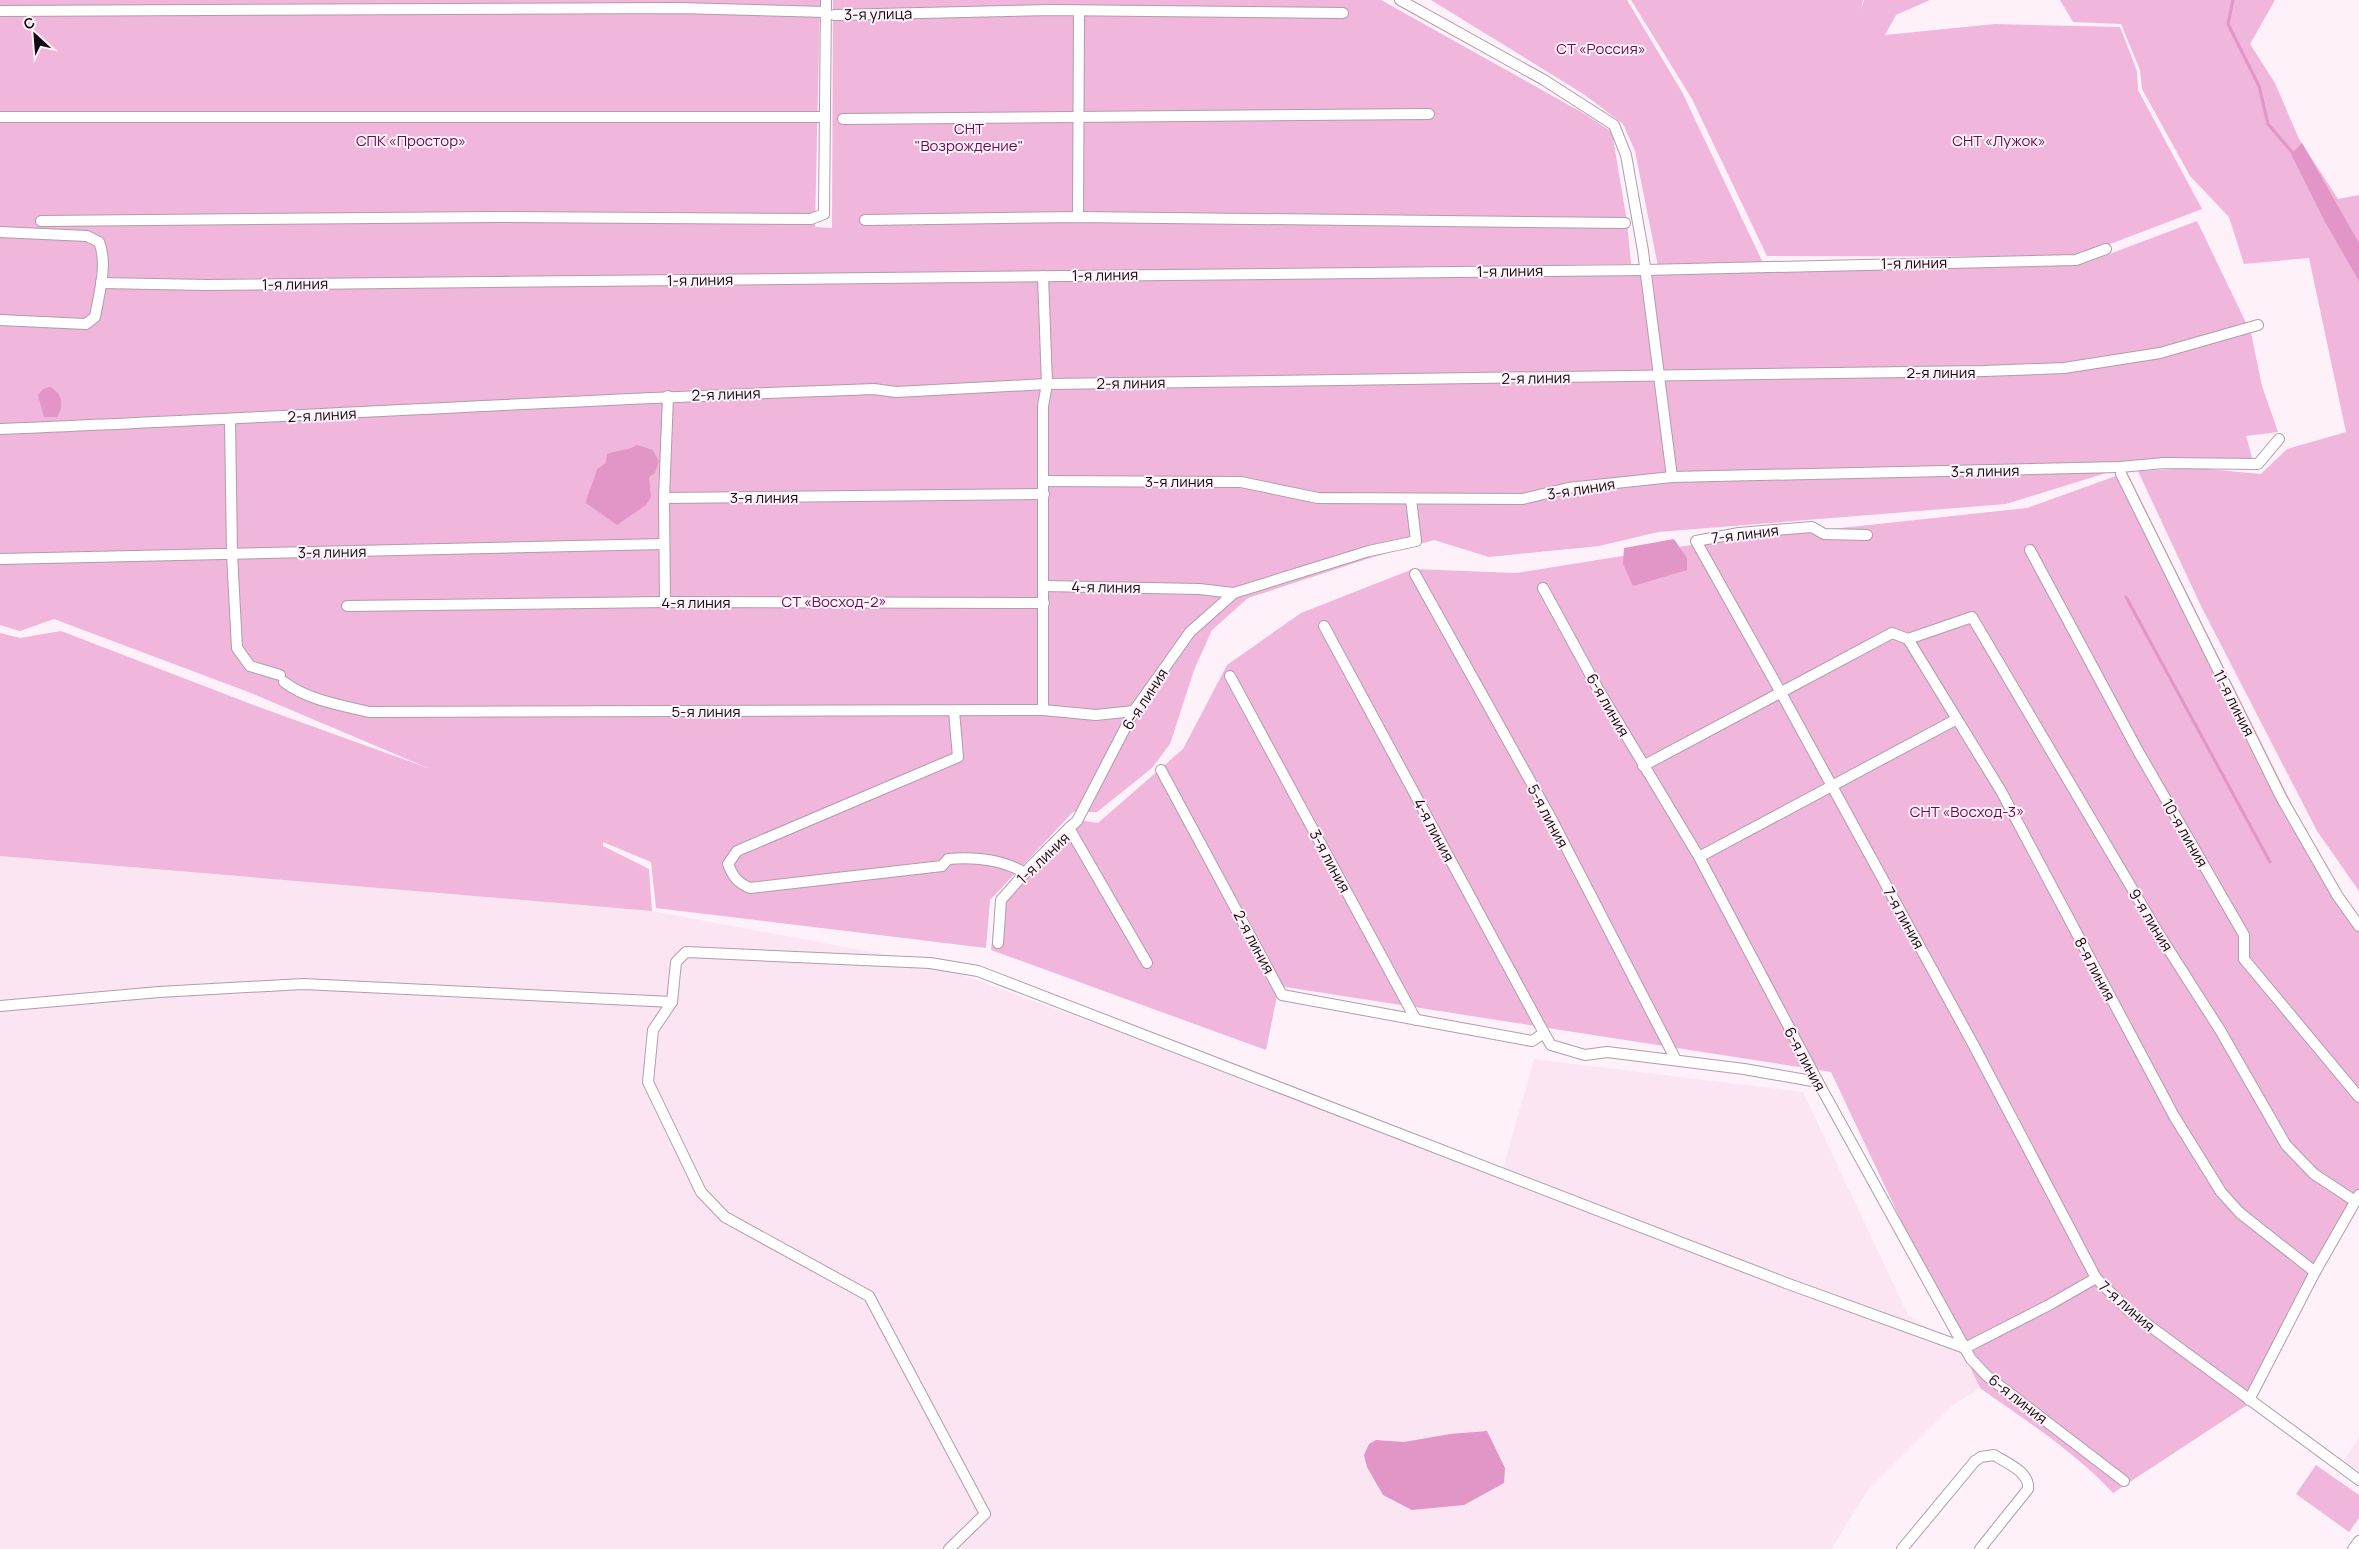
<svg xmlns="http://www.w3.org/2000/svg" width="2359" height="1549" font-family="Manrope,sans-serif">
<rect width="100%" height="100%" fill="#fef1f9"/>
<g fill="#fbe5f3">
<polygon points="0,856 652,911 930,963 1502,1172 1534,1059 1803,1092 1908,1315 1961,1350 1980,1388 1952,1406 1868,1490 1831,1549 0,1549"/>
<polygon points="2359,1437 2359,1471 2344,1460"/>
</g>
<g fill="#f0b6db">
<polygon points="0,0 820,0 815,227 832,228 833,0 1381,0 1583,113 1612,132 1627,222 1631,264 323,282 324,289 2083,264 2197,221 2251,333 2262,386 2278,432 2246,436 2255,468 2207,469 2261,474 2287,449 2346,432 2309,258 2244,264 2229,217 2190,176 2142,89 2140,70 2121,24 2073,22 2060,0 2275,0 2250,44 2275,83 2299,139 2338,199 2359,195 2359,891 2317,831 2201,606 2138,471 2197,468 2119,469 2006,504 1658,532 1599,546 1489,557 1434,540 1367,559 1248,598 1212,630 1194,670 1170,744 1152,768 1097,812 1073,812 990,900 986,948 656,908 651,862 603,842 603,846 649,869 652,911 0,856 0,633 20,638 61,631 256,706 428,768 251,693 54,619 20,631 0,625"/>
<polygon points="1431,0 1627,0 1682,92 1763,263 1658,266 1635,151 1623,124 1585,95"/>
<polygon points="1631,0 1863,0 1861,10 1864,0 1930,0 1896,15 1885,35 1866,20 1885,35 1995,24 2120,27 2137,71 2138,90 2202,209 2076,257 1767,256 1692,99"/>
<path d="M2127,472L2336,893L2359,921V1200L2250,1403L2113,1493C2075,1452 2025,1420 1980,1388L1831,1072L1279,986L1266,1050L991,950L997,896L1073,819L1098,823L1183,749L1227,665L1301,613L1413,569L1516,573L1710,542L2027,508Z"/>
<polygon points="2316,1465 2359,1495 2359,1518 2349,1532 2296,1494"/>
</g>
<g fill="#e295c7">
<polygon points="2302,143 2359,243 2359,281 2324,220 2291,154"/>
<path d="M50,387C63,394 64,405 57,417H44L38,395L43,389Z"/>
<path d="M637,445L653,450L659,461L655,473L649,477L651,497L646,505L617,525L586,503C588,492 594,481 597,469L606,463L607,454C617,450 627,451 637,445Z"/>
<polygon points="1674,539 1687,558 1687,570 1633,586 1623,564 1624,548"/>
<polygon points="1487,1431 1505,1468 1504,1483 1464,1505 1412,1510 1383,1495 1367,1467 1364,1455 1369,1444 1376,1440 1404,1442 1450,1434"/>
</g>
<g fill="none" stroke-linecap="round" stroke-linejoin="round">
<g stroke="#e295c7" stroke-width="3">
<polyline points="2233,0 2228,24 2259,86 2268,124 2292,152"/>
<polyline points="2126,597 2270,862"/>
</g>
<defs>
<g id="street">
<polyline points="1400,0 1544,80 1614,125 1626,155 1643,251 1672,477"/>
<polyline points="0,11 677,8 826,12"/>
<polyline points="834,15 1051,10 1343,13"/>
<polyline points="0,117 825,117"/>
<polyline points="843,119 1429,114"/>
<polyline points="1078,217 1079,11"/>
<polyline points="865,220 1078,217 1625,223"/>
<polyline points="41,221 495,217 811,219 824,214 826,0"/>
<path d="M0,232L87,236L99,242C108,263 99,294 95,317L86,324L0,320"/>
<polyline points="101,283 207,285 1645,270 2076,260 2106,249"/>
<polyline points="230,419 232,554 237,648 250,666 280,675"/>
<path d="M0,429C292,417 583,399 874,389L896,392L1047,384L1984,371L2064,368L2160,353L2258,325"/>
<polyline points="2121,474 2282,799 2337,895 2359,926"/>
<polyline points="1043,481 1241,482 1318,498 1523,499 1568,488 1672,477 2120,467 2164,463 2258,464 2279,439"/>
<polyline points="664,498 1044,494"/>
<polyline points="1867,535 1824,534 1812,527 1739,533 1696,541 1780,691 1973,1044 2096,1278 2128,1310 2359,1480"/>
<polyline points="2030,550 2138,751 2244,935 2244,959 2359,1097"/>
<polyline points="0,559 664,544"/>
<polyline points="1415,574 1552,820 1676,1060"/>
<polyline points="1044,586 1199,589 1234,593 1369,551 1416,541 1411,499"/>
<polyline points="1543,588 1597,687 1699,857 1818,1082 1971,1359 1987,1376 2124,1481"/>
<polyline points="665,602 664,498 668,396"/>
<polyline points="347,606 665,602 1044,603"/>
<polyline points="1324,626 1544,1033"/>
<polyline points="1908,639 2001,791 2174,1116 2221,1192 2240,1213 2315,1272"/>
<polyline points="1230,676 1416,1020"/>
<path d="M284,682C308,700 340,705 369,712L1043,710L1096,715L1134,711"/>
<polyline points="1043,710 1043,406 1047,384 1043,276"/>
<path d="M954,711L958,757L737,851L728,864C733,877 738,883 750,888L942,866L948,859C976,857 1001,859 1025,873"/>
<polyline points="1643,766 1892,633 1908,639 1972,617 2160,936 2220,1030 2286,1145 2314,1174 2355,1201"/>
<polyline points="1161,770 1282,995 1532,1041 1544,1033 1551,1045 1585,1055 1607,1052 1744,1069 1818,1082"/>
<polyline points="1069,828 1077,821 1134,711 1190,632 1234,593"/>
<polyline points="1699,857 1957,719"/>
<polyline points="998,943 1001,900 1031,866 1069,828 1147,963"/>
<polyline points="0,1006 159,992 303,984 672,1002"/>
<polyline points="2249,1400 2315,1272 2359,1195"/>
<polyline points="949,1549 985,1514 869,1296 725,1217 701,1192 648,1082 653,1030 672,1002 676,962 686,952 930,963 978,971 1786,1283 1965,1348 2049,1305 2096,1278"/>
<path d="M1902,1549L1975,1461L1981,1457L1994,1455C2007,1463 2030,1472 2028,1489L1980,1549"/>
<polyline points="2353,1549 2359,1541"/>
</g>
</defs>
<use href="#street" stroke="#b09da9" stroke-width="12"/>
<use href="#street" stroke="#fff" stroke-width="10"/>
</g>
<g text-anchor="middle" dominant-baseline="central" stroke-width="4" stroke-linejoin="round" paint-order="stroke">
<g font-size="15" fill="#110a0e" stroke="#fef1f9">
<text transform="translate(878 14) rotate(-1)">3-я улица</text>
<text transform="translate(1914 263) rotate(-1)">1-я линия</text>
<text transform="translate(1510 271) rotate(-1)">1-я линия</text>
<text transform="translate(1105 275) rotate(-1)">1-я линия</text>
<text transform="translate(700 280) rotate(-1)">1-я линия</text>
<text transform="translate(295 284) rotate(-1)">1-я линия</text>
<text x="1941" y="372">2-я линия</text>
<text transform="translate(1536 378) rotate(-1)">2-я линия</text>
<text transform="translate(1131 383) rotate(-1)">2-я линия</text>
<text transform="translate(726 394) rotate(-2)">2-я линия</text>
<text transform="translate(322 415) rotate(-3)">2-я линия</text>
<text transform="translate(1985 471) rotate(-1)">3-я линия</text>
<text x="1179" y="481">3-я линия</text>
<text transform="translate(1581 489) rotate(-9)">3-я линия</text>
<text x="764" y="497">3-я линия</text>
<text transform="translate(1745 534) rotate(-7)">7-я линия</text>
<text transform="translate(332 552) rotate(-1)">3-я линия</text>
<text transform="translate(1106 587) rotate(1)">4-я линия</text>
<text x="696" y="602">4-я линия</text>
<text transform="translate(1145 699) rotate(-57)">6-я линия</text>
<text transform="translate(2234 703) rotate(63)">11-я линия</text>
<text transform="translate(1608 705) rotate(60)">6-я линия</text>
<text x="706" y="711">5-я линия</text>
<text transform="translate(1548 816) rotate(62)">5-я линия</text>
<text transform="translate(1434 830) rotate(62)">4-я линия</text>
<text transform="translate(2185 833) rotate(60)">10-я линия</text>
<text transform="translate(1043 858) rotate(-44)">1-я линия</text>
<text transform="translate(1330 861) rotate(62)">3-я линия</text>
<text transform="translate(1904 918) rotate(61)">7-я линия</text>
<text transform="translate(2151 920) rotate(59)">9-я линия</text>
<text transform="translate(1254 942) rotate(62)">2-я линия</text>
<text transform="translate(2095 969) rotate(62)">8-я линия</text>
<text transform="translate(1805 1059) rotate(62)">6-я линия</text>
<text transform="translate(2127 1306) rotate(41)">7-я линия</text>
<text transform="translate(2018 1399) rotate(38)">6-я линия</text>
</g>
<g font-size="15" fill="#670b52" stroke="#fef1f9">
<text x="1601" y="48">СТ «Россия»</text>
<text x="969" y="128">СНТ<tspan x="969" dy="17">"Возрождение"</tspan></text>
<text x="411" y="140">СПК «Простор»</text>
<text x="1999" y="140">СНТ «Лужок»</text>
<text x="834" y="601">СТ «Восход-2»</text>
<text x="1967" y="811">СНТ «Восход-3»</text>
</g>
</g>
<g transform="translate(35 35) rotate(334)" stroke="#fef1f9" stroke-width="4" paint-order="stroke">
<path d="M0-4L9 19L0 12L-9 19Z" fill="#110a0e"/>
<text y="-8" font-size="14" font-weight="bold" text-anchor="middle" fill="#110a0e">С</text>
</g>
</svg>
